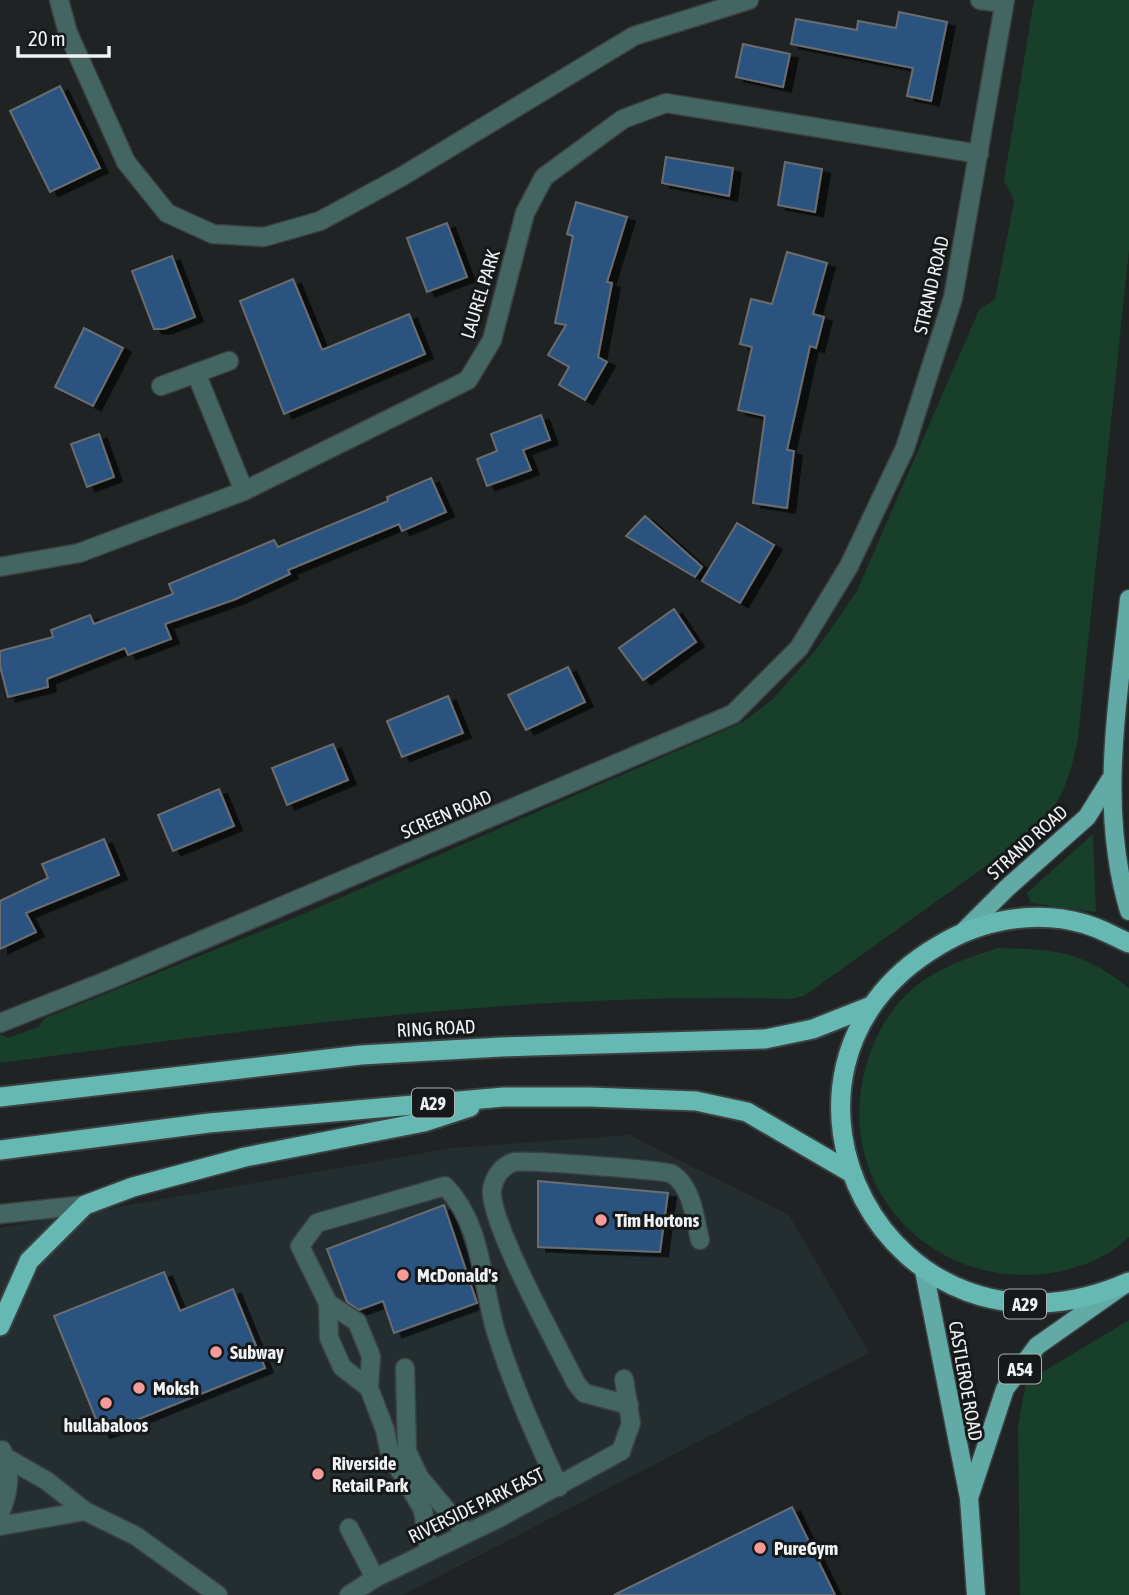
<svg xmlns="http://www.w3.org/2000/svg" width="1129" height="1595" font-family="'Asap Condensed',sans-serif">
<defs>
<filter id="shadow"><feDropShadow dx="8" dy="4.5" stdDeviation="0" flood-color="#0009"/></filter>
</defs>
<rect width="100%" height="100%" fill="#1f2324"/>
<polygon fill="#242e31" points="629,1135 789,1215 869,1353 403,1595 0,1595 0,1228 452,1148"/>
<g fill="#173f2a">
<path d="M1034,0H1129V250L1078,738C1070,779 1062,803 1032,833L804,996L791,999C526,992 262,1028 0,1063V1034L8,1038L38,1027L45,1018L294,918L743,722L773,699L819,646L857,591L979,310L995,299L1014,201L1004,180Z"/>
<polygon points="1093,834 1096,912 1031,903 1027,893"/>
<path d="M998,948C1055,949 1083,951 1129,988V1237C1107,1259 1073,1271 1043,1274C925,1286 833,1181 866,1066C873,1041 886,1015 904,997C930,970 964,959 998,948Z"/>
<polygon points="1129,1320 1129,1595 1020,1595 1018,1426 1026,1382"/>
</g>
<g fill="#2c5380" stroke="#6b6d70" stroke-width="2" filter="url(#shadow)">
<polygon points="899,12 947,22 931,101 907,96 913,68 791,44 796,19 857,30 858,21 896,28"/>
<polygon points="743,44 790,54 783,87 736,77"/>
<polygon points="60,86 100,168 50,192 10,111"/>
<polygon points="666,157 733,168 729,196 662,183"/>
<polygon points="785,162 822,169 815,212 778,205"/>
<polygon points="576,202 627,217 607,282 612,283 598,357 607,362 585,400 559,385 569,367 548,355 566,325 555,323 573,236 567,234"/>
<polygon points="447,223 467,277 427,292 407,238"/>
<polygon points="787,252 827,263 813,314 824,317 816,348 810,346 787,450 794,451 787,508 753,503 765,416 738,410 752,347 740,344 751,299 772,304"/>
<polygon points="172,256 195,317 164,329 154,329 132,271"/>
<polygon points="293,279 322,350 409,314 425,354 284,414 240,301"/>
<polygon points="84,328 123,348 93,406 55,387"/>
<polygon points="541,415 550,440 523,450 531,470 487,486 477,459 497,451 491,434"/>
<polygon points="99,434 114,477 87,487 71,444"/>
<polygon points="431,478 446,512 402,531 399,524 288,570 290,574 236,599 165,624 171,639 128,655 125,648 47,679 48,687 8,697 0,666 0,651 53,637 51,630 90,615 94,624 173,594 169,584 274,540 278,547 388,501 387,497"/>
<polygon points="645,516 702,567 695,577 626,536"/>
<polygon points="737,523 774,545 740,603 702,581"/>
<polygon points="674,609 696,642 643,680 619,648"/>
<polygon points="568,667 585,702 526,730 508,695"/>
<polygon points="448,696 463,733 402,757 387,721"/>
<polygon points="333,744 348,780 287,805 272,768"/>
<polygon points="219,789 234,826 173,851 158,815"/>
<polygon points="104,839 119,875 26,913 36,932 0,949 0,901 48,878 42,864"/>
<polygon points="538,1181 668,1193 660,1252 538,1247"/>
<polygon points="444,1205 477,1303 394,1333 383,1301 359,1310 347,1302 327,1249"/>
<polygon points="164,1272 180,1311 233,1289 265,1368 102,1434 54,1316"/>
<polygon points="792,1507 835,1595 614,1595"/>
</g>
<g fill="none" stroke-linecap="round" stroke-linejoin="round">
<defs>
<g id="service">
<polyline points="59,0 68,33 126,162 167,213 213,234 264,237 320,221 401,177 634,36 749,0"/>
<polyline points="980,0 1004,3"/>
<polyline points="0,1214 85,1205"/>
<polyline points="328,1303 357,1322 371,1356 369,1388 385,1430 390,1454 423,1510 429,1551"/>
<polyline points="405,1368 407,1451 419,1477 466,1533"/>
<path d="M369,1388L342,1367L329,1338L328,1303L300,1246L317,1223L445,1186C483,1225 481,1282 496,1332C512,1384 536,1437 559,1487"/>
<path d="M629,1405L584,1393L576,1383C559,1348 488,1221 492,1189C494,1177 502,1166 514,1162C525,1160 664,1170 672,1174C692,1186 695,1219 700,1240"/>
<polyline points="621,1451 631,1423 624,1379"/>
<polyline points="349,1528 375,1578"/>
</g>
<g id="minor">
<polyline points="196,373 244,491"/>
<polyline points="161,386 229,361"/>
<polyline points="0,567 79,553 244,491 468,380 492,340 525,213 544,177 623,119 666,103 979,154"/>
<polyline points="0,1023 111,979 733,714 799,648 849,566 905,448 953,298 1005,0"/>
<polyline points="5,1457 47,1481 85,1511 136,1536 218,1595"/>
<path d="M0,1513C9,1492 12,1472 2,1450"/>
<polyline points="0,1526 85,1511"/>
<polyline points="349,1595 375,1578 499,1518 621,1451"/>
</g>
<g id="primary">
<path d="M1129,599C1118,704 1098,808 1129,911"/>
<polyline points="965,930 1007,888 1087,817 1110,780"/>
<polyline points="924,1271 969,1498 976,1595"/>
<polyline points="969,1498 1005,1389 1037,1346 1125,1284"/>
</g>
<g id="trunk">
<path d="M1129,943C1115,937 1100,928 1085,924C1036,909 980,920 938,946C729,1069 886,1388 1129,1282"/>
<polyline points="0,1097 361,1055 501,1047 765,1039 813,1029 871,1006"/>
<polyline points="0,1150 209,1123 504,1097 590,1097 696,1101 747,1112 850,1172"/>
<polyline points="0,1326 29,1261 85,1205 133,1187 245,1157 424,1122 470,1107"/>
</g>
</defs>
<use href="#service" stroke="#3c4041" stroke-width="21"/>
<use href="#minor" stroke="#3c4041" stroke-width="21"/>
<use href="#primary" stroke="#3c4041" stroke-width="21"/>
<use href="#trunk" stroke="#3c4041" stroke-width="23"/>
<use href="#service" stroke="#446663" stroke-width="18"/>
<use href="#minor" stroke="#446663" stroke-width="18"/>
<use href="#primary" stroke="#61aaa5" stroke-width="18"/>
<use href="#trunk" stroke="#66b8b2" stroke-width="19"/>
</g>
<g fill="#f59b9a" stroke="#16191a" stroke-width="2.5">
<circle cx="601" cy="1220" r="7"/>
<circle cx="403" cy="1275" r="7"/>
<circle cx="216" cy="1352" r="7"/>
<circle cx="139" cy="1388" r="7"/>
<circle cx="106" cy="1403" r="7"/>
<circle cx="318" cy="1474" r="7"/>
<circle cx="760" cy="1548" r="7"/>
</g>
<g text-anchor="middle" dominant-baseline="central" stroke-width="6" stroke-linejoin="round" paint-order="stroke">
<g fill="#16191a" stroke="#afb1b2" stroke-width="2">
<rect x="412" y="1088.5" width="42" height="29" rx="5"/>
<rect x="1004" y="1289.5" width="42" height="29" rx="5"/>
<rect x="999" y="1354.5" width="42" height="29" rx="5"/>
</g>
<g font-size="18" font-weight="bold" fill="#f0f2f3">
<text x="433" y="1103">A29</text>
<text x="1025" y="1304">A29</text>
<text x="1020" y="1369">A54</text>
</g>
<g font-size="19" fill="#f0f2f3" stroke="#16191a">
<text transform="translate(931 285) rotate(-77)">STRAND ROAD</text>
<text transform="translate(480 294) rotate(-73)">LAUREL PARK</text>
<text transform="translate(446 814) rotate(-23)">SCREEN ROAD</text>
<text transform="translate(1027 842) rotate(-42)">STRAND ROAD</text>
<text transform="translate(436 1028) rotate(-3)">RING ROAD</text>
<text transform="translate(966 1381) rotate(80)">CASTLEROE ROAD</text>
<text transform="translate(476 1505) rotate(-26)">RIVERSIDE PARK EAST</text>
</g>
<g font-size="19" font-weight="bold" fill="#f0f2f3" stroke="#16191a" text-anchor="start">
<text x="615" y="1220">Tim Hortons</text>
<text x="417" y="1275">McDonald's</text>
<text x="230" y="1352">Subway</text>
<text x="153" y="1388">Moksh</text>
<text x="106" y="1425" text-anchor="middle">hullabaloos</text>
<text x="332" y="1463">Riverside<tspan x="332" dy="22">Retail Park</tspan></text>
<text x="774" y="1548">PureGym</text>
</g>
</g>
<path d="M18 46v10h91v-10" fill="none" stroke="#f0f2f3" stroke-width="3.5"/>
<text x="28" y="46" font-size="21" fill="#f0f2f3" stroke="#16191a" stroke-width="5" paint-order="stroke">20 m</text>
</svg>
